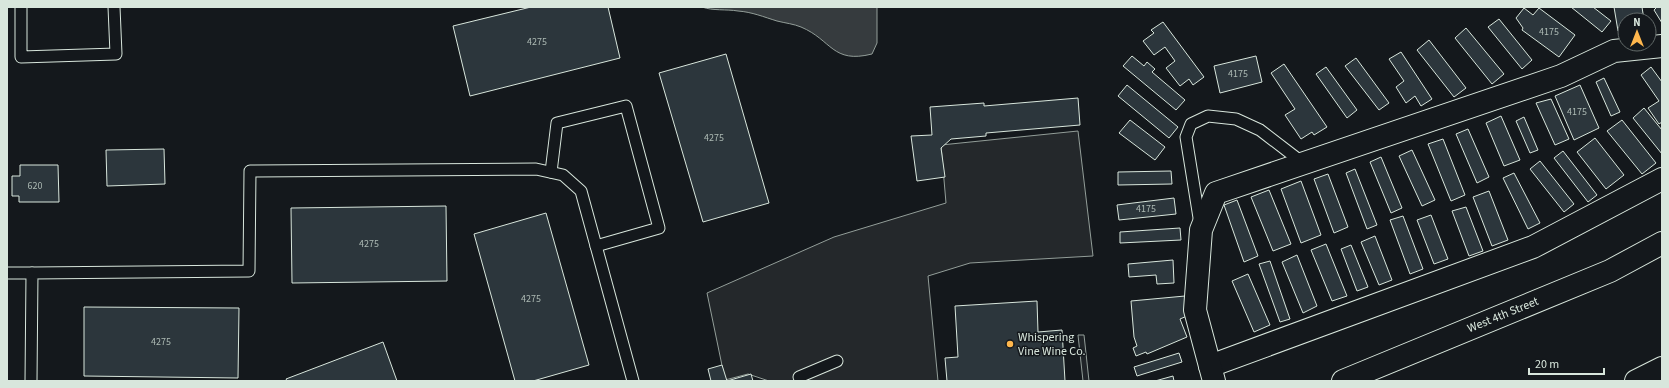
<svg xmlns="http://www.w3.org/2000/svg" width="1669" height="388" font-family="'Source Sans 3',sans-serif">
<rect width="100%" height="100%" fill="#14181c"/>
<polygon fill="#202428" stroke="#939e99" points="1078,335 1084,335 1089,381 1083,381"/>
<polygon fill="#24282b" stroke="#939e99" points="1078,131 1093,256 970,263 928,276 938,381 769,381 748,374 725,380 707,293 834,237 946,203 941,145"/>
<path fill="#363b3e" stroke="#939e99" d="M702,7H877V43L872,54C832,64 832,40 801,27C794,24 785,23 777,21C764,17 752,12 738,11C726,9 713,11 702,7Z"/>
<g fill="#2c363c" stroke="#d8e6dc">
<polygon points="531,7 608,7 620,58 470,96 453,26"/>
<polygon points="1571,7 1593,7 1611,21 1602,32"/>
<polygon points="1614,7 1642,7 1644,20 1625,20 1625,30 1618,31"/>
<polygon points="1657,7 1662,7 1662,23 1654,10"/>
<polygon points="1524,8 1533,15 1539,8 1575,35 1559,57 1522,30 1523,28 1516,18"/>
<polygon points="1499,19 1532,60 1522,69 1488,27"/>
<polygon points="1163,22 1204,77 1193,85 1189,79 1180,86 1166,68 1175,61 1165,47 1154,55 1143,41 1154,33 1151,30"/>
<polygon points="1466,28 1504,74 1492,84 1455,38"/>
<polygon points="1429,40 1466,88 1454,97 1417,50"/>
<polygon points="1401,52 1432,99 1421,106 1415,96 1406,103 1396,87 1404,81 1389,59"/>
<polygon points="726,54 769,203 703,222 659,73"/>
<polygon points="1132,56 1144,66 1147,62 1155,69 1152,72 1185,100 1176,110 1123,66"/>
<polygon points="1256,56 1262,82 1220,93 1214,66"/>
<polygon points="1356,58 1389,103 1379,110 1345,66"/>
<polygon points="1284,64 1327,127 1314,135 1312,132 1301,139 1285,115 1295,109 1271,73"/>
<polygon points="1326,67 1357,110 1347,118 1316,74"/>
<polygon points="1651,67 1662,82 1662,122 1659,124 1648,108 1659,101 1641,75"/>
<polygon points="1604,78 1620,112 1611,116 1596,82"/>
<polygon points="1127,85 1178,127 1169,138 1118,96"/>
<polygon points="1580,85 1599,128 1574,140 1555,96"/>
<polygon points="1078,98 1080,125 986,133 986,136 951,139 941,148 945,177 917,181 911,136 932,135 930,107 984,103 984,106"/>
<polygon points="1551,99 1569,139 1555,145 1536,103"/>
<polygon points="1644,108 1662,130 1662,154 1633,118"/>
<polygon points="1501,116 1520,160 1504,166 1486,123"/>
<polygon points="1524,117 1538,150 1530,153 1516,121"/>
<polygon points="1130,120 1165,147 1155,160 1119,133"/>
<polygon points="1622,120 1656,163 1642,174 1607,131"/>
<polygon points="1468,129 1489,177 1477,183 1456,134"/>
<polygon points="1595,138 1624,175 1606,189 1577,152"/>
<polygon points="1443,139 1465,195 1451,201 1428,144"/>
<polygon points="164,149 165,184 107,186 106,150"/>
<polygon points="1412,150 1435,200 1422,206 1399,156"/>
<polygon points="1563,151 1597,195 1588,202 1554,158"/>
<polygon points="1381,157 1402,208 1391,213 1370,162"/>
<polygon points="1540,161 1574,204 1564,212 1530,169"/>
<polygon points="20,165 58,165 59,202 19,202 19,196 12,196 12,176 20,176"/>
<polygon points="1355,169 1377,225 1367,229 1346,173"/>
<polygon points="1171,171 1172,184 1118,185 1118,172"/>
<polygon points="1514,173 1540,223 1528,229 1503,178"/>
<polygon points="1328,174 1348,227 1334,233 1314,179"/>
<polygon points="1301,181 1321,235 1301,243 1281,189"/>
<polygon points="1269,190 1291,244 1273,251 1251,197"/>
<polygon points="1489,191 1508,240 1492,246 1473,197"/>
<polygon points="1174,198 1176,214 1119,220 1117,205"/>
<polygon points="1237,200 1258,256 1244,262 1224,205"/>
<polygon points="446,206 447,281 292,283 291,208"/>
<polygon points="1466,207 1483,251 1469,256 1452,211"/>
<polygon points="546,213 589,365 533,381 515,381 474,234"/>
<polygon points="1431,215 1448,259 1434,264 1417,220"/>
<polygon points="1403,216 1423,269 1410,274 1390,220"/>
<polygon points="1180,228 1181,240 1120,243 1120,232"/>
<polygon points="1375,236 1392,280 1379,285 1361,242"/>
<polygon points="1326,244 1347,296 1332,301 1311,250"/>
<polygon points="1351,245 1368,287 1357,291 1341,249"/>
<polygon points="1297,255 1317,306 1303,313 1282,262"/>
<polygon points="1173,260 1174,283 1157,284 1156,275 1129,277 1128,264"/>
<polygon points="1270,261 1290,319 1280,322 1259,264"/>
<polygon points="1248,274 1270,325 1254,332 1232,281"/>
<polygon points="1185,296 1187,316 1180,319 1187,337 1147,354 1146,352 1136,356 1133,348 1137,346 1134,337 1131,301"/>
<polygon points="1037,301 1038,332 1062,330 1065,381 947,381 945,358 958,357 955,306"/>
<polygon points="84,307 239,308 238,378 84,376"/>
<polygon points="383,342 397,381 287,381 286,379"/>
<polygon points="1179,353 1182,362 1137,376 1134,367"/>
<polygon points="722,365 727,381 711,381 708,369"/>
<polygon points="751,374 753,381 727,381"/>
<polygon points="1173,376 1174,381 1155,381"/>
</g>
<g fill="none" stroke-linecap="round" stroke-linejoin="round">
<defs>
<g id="lane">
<polyline points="21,7 21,57 116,54 114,7"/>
<polyline points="551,172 557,123 626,106 659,228 596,246"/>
<polyline points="1200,224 1186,137 1191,124 1208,116 1236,119 1260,130 1303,163"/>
<polyline points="7,273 32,273"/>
<polyline points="799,377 837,361"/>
<polyline points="31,381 32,273 249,271 250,171 536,169 563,175 581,191 633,381"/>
</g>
<g id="street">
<polyline points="1210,366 1533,247 1662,179"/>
<polyline points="1214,381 1195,310 1201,230 1216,193 1561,76 1614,51 1662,46"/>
<polyline points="1636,381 1662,368"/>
</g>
<polyline id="secondary" points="1343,381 1610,271 1662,243"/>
</defs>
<use href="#lane" stroke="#d8e6dc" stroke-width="13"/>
<use href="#street" stroke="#d8e6dc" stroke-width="24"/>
<use href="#secondary" stroke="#d8e6dc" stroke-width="24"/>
<use href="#lane" stroke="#14181c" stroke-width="11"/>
<use href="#street" stroke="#14181c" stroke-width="22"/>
<use href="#secondary" stroke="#14181c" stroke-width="22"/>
</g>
<circle fill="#ffb74d" stroke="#14181c" stroke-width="1.5" cx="1010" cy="344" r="4"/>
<g text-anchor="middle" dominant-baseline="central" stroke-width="3" stroke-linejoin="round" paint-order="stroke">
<g font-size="10" fill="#adbab4">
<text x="1549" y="32">4175</text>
<text x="537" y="42">4275</text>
<text x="1238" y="74">4175</text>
<text x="1577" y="112">4175</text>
<text x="714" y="138">4275</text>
<text x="35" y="186">620</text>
<text x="1146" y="209">4175</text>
<text x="369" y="244">4275</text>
<text x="531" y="299">4275</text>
<text x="161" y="342">4275</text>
</g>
<g font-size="12" fill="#d8e6dc" stroke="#14181c">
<text transform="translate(1503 315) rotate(-22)">West 4th Street</text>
</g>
<g font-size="12" fill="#d8e6dc" stroke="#14181c" text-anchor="start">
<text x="1018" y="337">Whispering<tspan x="1018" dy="14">Vine Wine Co.</tspan></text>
</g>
</g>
<rect width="1669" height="388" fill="none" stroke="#d8e6dc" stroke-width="16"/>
<g transform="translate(1637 32)"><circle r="19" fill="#14181c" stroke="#626a69"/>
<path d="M0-3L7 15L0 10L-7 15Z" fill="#ffb74d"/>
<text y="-6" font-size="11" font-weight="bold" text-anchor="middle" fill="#d8e6dc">N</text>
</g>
<path d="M1529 368v6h75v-6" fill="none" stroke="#d8e6dc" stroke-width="2"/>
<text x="1535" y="368" font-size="12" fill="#d8e6dc" stroke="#14181c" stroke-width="3" paint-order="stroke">20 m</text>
</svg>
